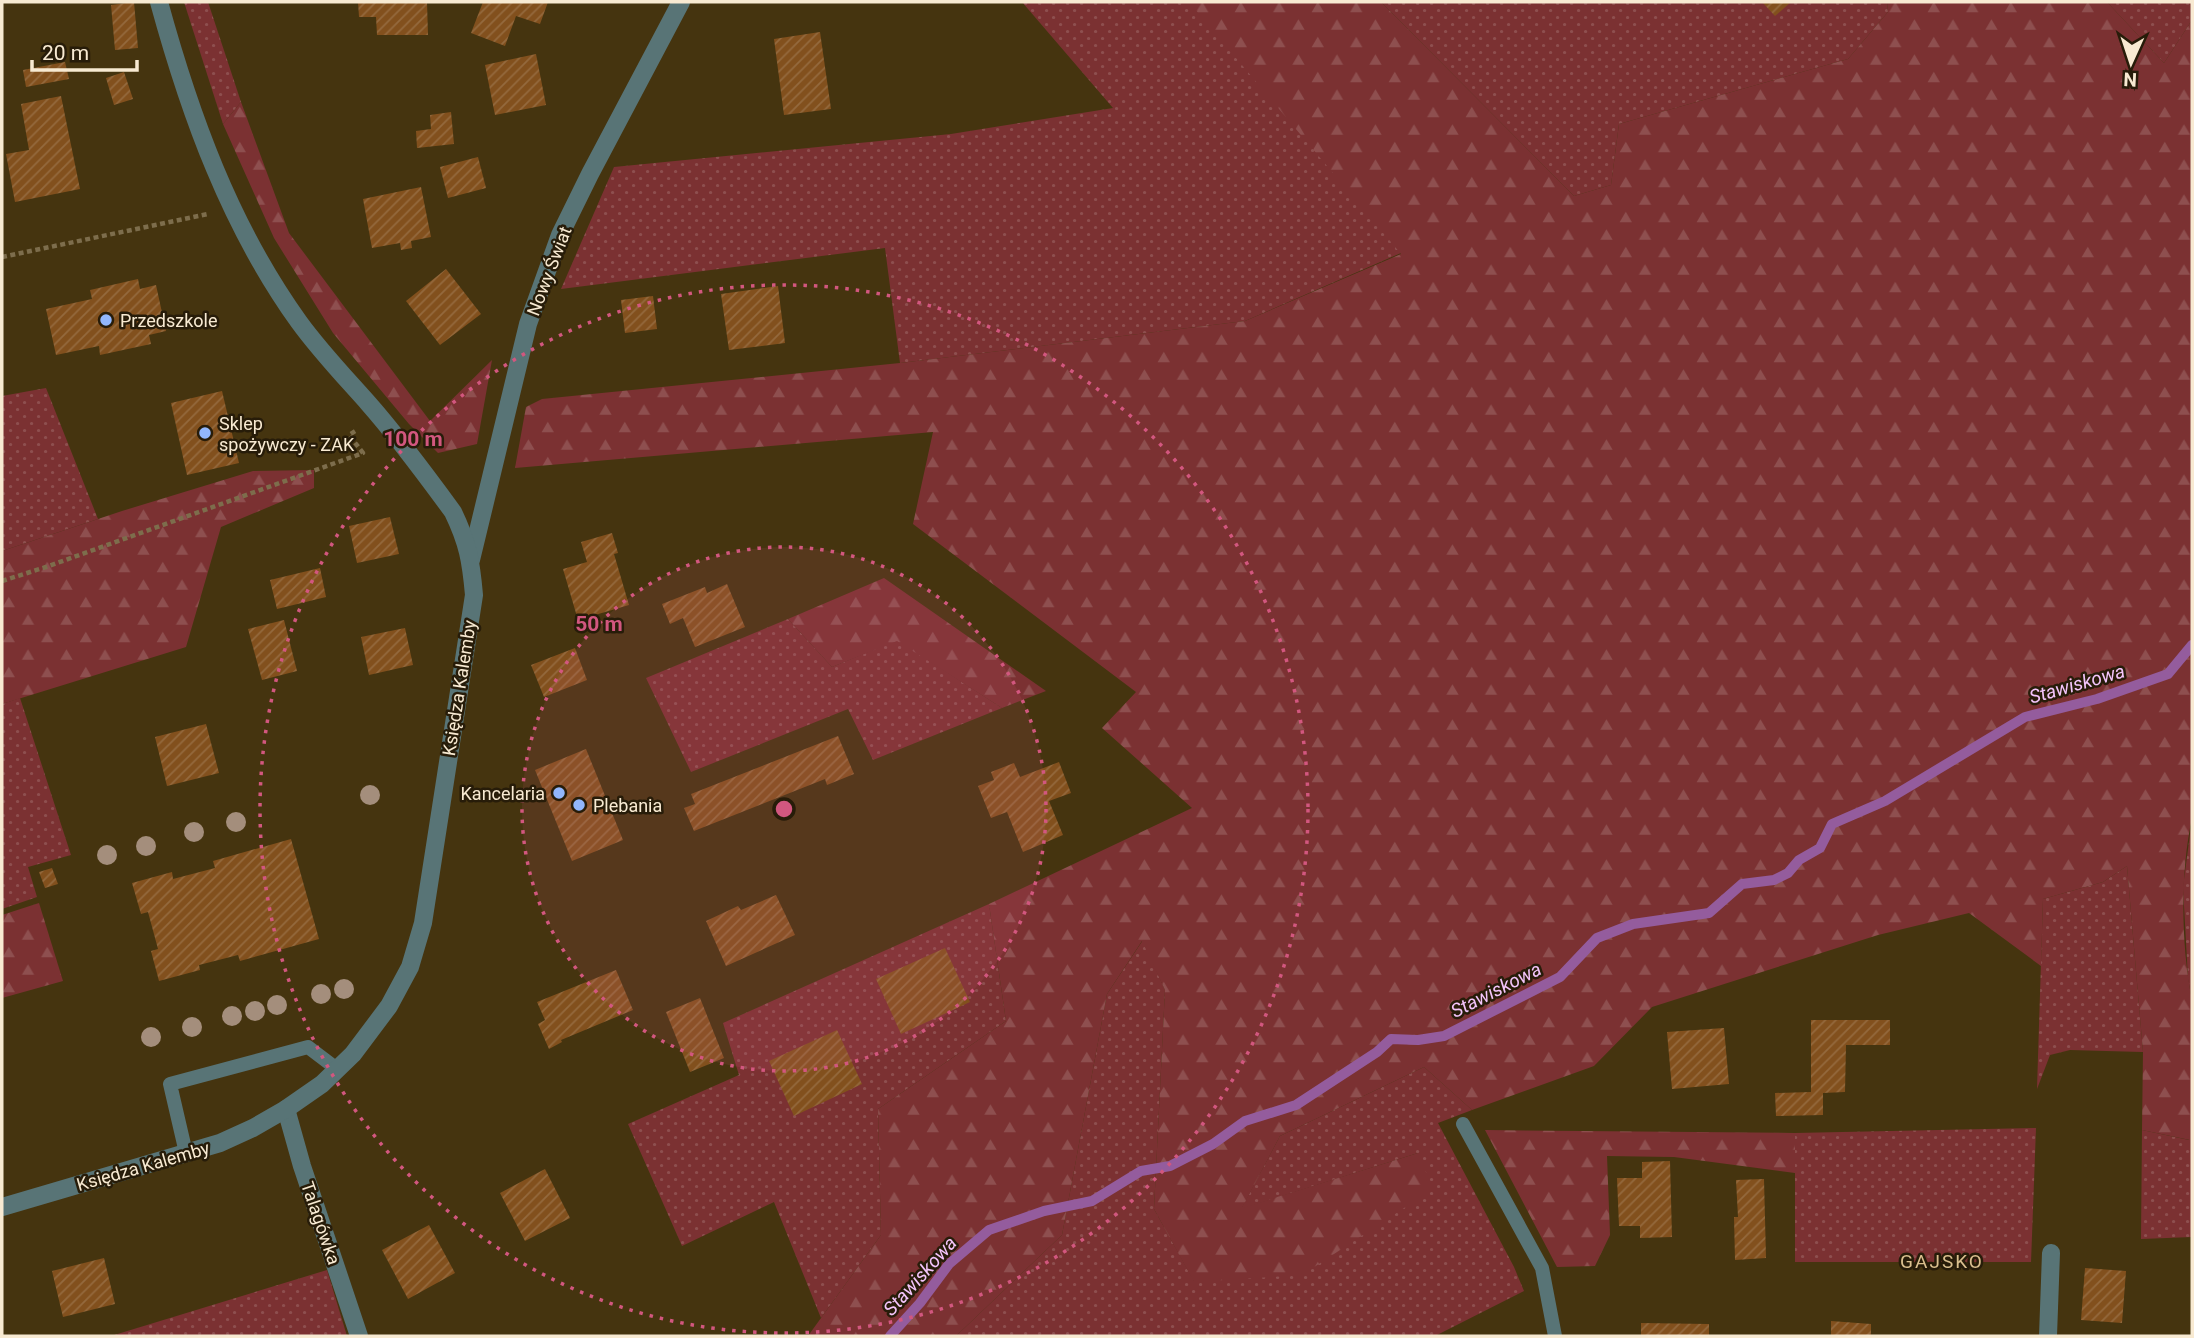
<svg xmlns="http://www.w3.org/2000/svg" width="2194" height="1338" font-family="Roboto,sans-serif">
<defs>
<pattern id="grass-dots" width="8" height="8" patternUnits="userSpaceOnUse" patternTransform="scale(1.75)"><rect width="8" height="8" fill="#7b3132"/><path d="M2 2h.1M6 6h.1" fill="none" stroke="#8e4f4f" stroke-width="1.8" stroke-linecap="round"/></pattern>
<pattern id="forest-firs" width="22" height="20" patternUnits="userSpaceOnUse" patternTransform="scale(1.75)"><rect width="22" height="20" fill="#7b3132"/><path d="M5 1l3.5 6h-7zM16 11l3.5 6h-7z" fill="#8e4f4f"/></pattern>
<pattern id="building-hatch" width="6" height="6" patternUnits="userSpaceOnUse" patternTransform="scale(1.75)"><rect width="6" height="6" fill="#82501d"/><path d="M-1 1l2-2M0 6l6-6M5 7l2-2" fill="none" stroke="#94693d"/></pattern>
</defs>
<rect width="100%" height="100%" fill="#45340f"/>
<g fill="url(#grass-dots)">
<polygon points="184,2 208,2 241,102 223,124"/>
<polygon points="1022,2 1282,2 1401,253 1245,321 900,363 885,248 561,289 614,167 951,134 1113,108"/>
<polygon points="1381,2 1887,2 1888,12 1848,59 1619,124 1611,185 1574,196"/>
<polygon points="2107,2 2192,2 2192,20 2164,63"/>
<polygon points="46,388 98,519 2,551 2,396"/>
<polygon points="788,619 832,667 897,640 1002,708 873,760 848,709 691,772 646,678"/>
<polygon points="20,698 71,855 28,867 37,897 2,909 2,704"/>
<polygon points="2192,819 2192,818 2192,1000 2188,979 2183,887"/>
<polygon points="2127,866 2143,1052 2070,1050 2050,1055 2037,1089 2043,899 2103,882"/>
<polygon points="989,904 1006,1021 878,1109 881,1235 821,1318 774,1202 682,1246 628,1124 739,1075 723,1023"/>
<polygon points="1143,940 1165,990 1154,1209 1194,1281 1418,1153 1241,1209 1280,1136 1424,1067 1472,1110 1438,1123 1514,1267 1524,1291 1435,1336 956,1336 1062,1235 1107,994"/>
<polygon points="2036,1128 2031,1262 1795,1262 1795,1133"/>
<polygon points="2142,1130 2189,1140 2192,1135 2192,1237 2141,1239"/>
<polygon points="327,1270 347,1336 111,1336"/>
</g>
<g fill="url(#forest-firs)">
<path d="M1189,2H1381L1574,196L1611,185L1619,124L1848,59L1888,12L1887,2H2107L2164,63L2192,20V818C2180,873 2181,945 2192,1000V1135L2190,1140L2142,1130L2143,1052L2127,866L2103,882L2043,899L2041,966L1969,913L1878,935L1652,1007L1594,1066L1472,1110L1424,1067L1280,1136L1242,1208L1418,1153L1433,1189L1302,1275L1194,1282L1154,1209L1165,990L1142,941L1107,994L1062,1235L956,1336H808L881,1235L878,1109L1006,1021L989,904L1192,808L1102,728L1136,692L913,524L933,432L515,468L526,407L542,399L900,363L1245,321L1401,254Z"/>
<polygon points="241,102 289,233 430,421 492,360 477,444 438,453 409,424 333,333 274,238 223,124"/>
<polygon points="314,470 314,488 221,527 186,647 2,704 2,551 122,511 253,471"/>
<polygon points="884,578 1046,691 1002,708 897,641 832,667 788,619"/>
<polygon points="39,903 63,981 2,998 2,915"/>
<polygon points="1485,1130 1795,1133 1795,1173 1674,1157 1607,1156 1610,1235 1595,1266 1557,1267"/>
</g>
<g fill="none" stroke-linecap="round" stroke-linejoin="round">
<polyline stroke="#945c9d" stroke-width="10" points="890,1336 920,1303 949,1264 989,1230 1044,1211 1092,1201 1141,1171 1170,1166 1213,1144 1245,1121 1296,1105 1377,1052 1391,1039 1418,1040 1444,1036 1560,977 1597,938 1633,924 1709,913 1742,884 1774,880 1788,873 1799,860 1820,848 1832,824 1885,801 2025,717 2097,699 2168,674 2192,645"/>
</g>
<g fill="url(#building-hatch)">
<polygon points="134,2 138,48 115,50 111,5"/>
<polygon points="358,2 427,2 428,35 377,35 376,17 359,17"/>
<polygon points="483,2 548,2 540,24 516,16 505,46 471,33"/>
<polygon points="1762,2 1791,2 1775,16"/>
<polygon points="820,32 831,109 784,115 774,39"/>
<polygon points="536,54 546,105 495,115 485,65"/>
<polygon points="65,62 69,79 26,87 23,70"/>
<polygon points="124,72 133,99 114,105 106,78"/>
<polygon points="61,96 80,189 15,202 6,154 29,150 21,104"/>
<polygon points="451,112 454,144 417,148 416,131 431,129 430,115"/>
<polygon points="478,157 486,188 448,198 440,167"/>
<polygon points="421,187 431,237 411,241 412,248 401,250 400,243 372,248 363,199"/>
<polygon points="446,269 481,314 440,345 406,301"/>
<polygon points="138,279 140,289 156,285 166,331 149,335 151,344 100,355 99,346 56,355 46,309 92,299 90,290"/>
<polygon points="778,286 785,343 729,350 721,294"/>
<polygon points="653,296 657,329 625,333 621,300"/>
<polygon points="222,391 239,463 187,475 171,403"/>
<polygon points="390,517 399,554 357,563 349,526"/>
<polygon points="612,533 618,553 614,554 629,605 578,620 563,569 587,562 581,542"/>
<polygon points="320,568 326,597 277,609 270,580"/>
<polygon points="727,584 745,627 695,647 683,618 670,624 662,604 705,587 707,593"/>
<polygon points="284,620 297,671 262,680 248,629"/>
<polygon points="405,628 413,665 369,675 361,637"/>
<polygon points="575,648 587,680 544,697 531,665"/>
<polygon points="206,724 219,773 167,786 155,737"/>
<polygon points="838,736 854,774 827,785 825,779 694,831 684,808 695,804 691,794"/>
<polygon points="586,749 623,840 572,861 535,770"/>
<polygon points="1059,762 1071,793 1049,801 1063,835 1023,852 1007,812 991,818 978,786 994,780 991,772 1014,763 1020,777"/>
<polygon points="291,839 319,939 240,961 238,955 199,965 200,970 159,981 151,951 158,949 148,912 141,914 132,883 172,872 173,879 215,868 213,861"/>
<polygon points="52,868 58,884 45,888 39,872"/>
<polygon points="776,895 795,935 726,966 706,921 738,906 741,910"/>
<polygon points="945,948 970,1002 901,1034 876,979"/>
<polygon points="616,970 633,1010 561,1040 562,1042 549,1049 538,1024 545,1020 537,1002"/>
<polygon points="700,998 724,1058 690,1072 666,1012"/>
<polygon points="1811,1020 1890,1020 1890,1045 1846,1045 1845,1092 1823,1093 1823,1115 1776,1116 1775,1093 1811,1092"/>
<polygon points="1724,1028 1729,1084 1672,1089 1667,1032"/>
<polygon points="837,1030 862,1084 794,1116 769,1061"/>
<polygon points="1670,1161 1672,1237 1640,1238 1640,1226 1619,1226 1617,1178 1642,1178 1642,1162"/>
<polygon points="545,1169 570,1218 525,1241 500,1193"/>
<polygon points="1764,1179 1766,1258 1735,1260 1734,1217 1738,1217 1736,1180"/>
<polygon points="429,1225 455,1273 408,1299 382,1250"/>
<polygon points="104,1258 115,1304 63,1317 52,1271"/>
<polygon points="2085,1268 2126,1271 2122,1323 2081,1320"/>
<polygon points="1831,1321 1871,1324 1871,1336 1831,1336"/>
<polygon points="1641,1323 1709,1324 1709,1336 1641,1336"/>
</g>
<g fill="none" stroke-linecap="round" stroke-linejoin="round">
<g stroke="#7d6d4c" stroke-width="4.5" stroke-dasharray="5 3.5" stroke-linecap="butt">
<polyline points="2,257 208,214"/>
<polyline points="2,581 46,567 363,453 349,435 357,430"/>
</g>
<g stroke="#587476" stroke-width="14">
<polyline points="1463,1124 1542,1268 1555,1336"/>
<polyline points="186,1153 170,1084 308,1047 337,1069"/>
</g>
<g stroke="#587476" stroke-width="18">
<polyline points="471,560 528,324 560,235 590,174 681,2"/>
<polyline points="286,1109 302,1166 359,1336"/>
<polyline points="2048,1336 2051,1253"/>
</g>
<path stroke="#587476" stroke-width="18" d="M2,1207L220,1143L253,1128L286,1109L322,1084L353,1054L389,1006L410,967L423,923L474,595C471,561 468,543 453,512C426,475 398,437 368,403C344,376 320,351 299,322C230,226 190,115 159,2"/>
</g>
<g fill="#a48e7c">
<circle cx="370" cy="795" r="10"/>
<circle cx="236" cy="822" r="10"/>
<circle cx="194" cy="832" r="10"/>
<circle cx="146" cy="846" r="10"/>
<circle cx="107" cy="855" r="10"/>
<circle cx="344" cy="989" r="10"/>
<circle cx="321" cy="994" r="10"/>
<circle cx="277" cy="1005" r="10"/>
<circle cx="255" cy="1011" r="10"/>
<circle cx="232" cy="1016" r="10"/>
<circle cx="192" cy="1027" r="10"/>
<circle cx="151" cy="1037" r="10"/>
</g>
<circle cx="784" cy="809" r="262" fill="#d2577f" fill-opacity=".12"/>
<g fill="none" stroke="#d2577f" stroke-width="3.5" stroke-dasharray="3.5 7">
<circle cx="784" cy="809" r="262"/>
<circle cx="784" cy="809" r="524"/>
</g>
<g fill="#92b7fd" stroke="#271c09" stroke-width="2.5">
<circle cx="106" cy="320" r="7"/>
<circle cx="205" cy="433" r="7"/>
<circle cx="559" cy="793" r="7"/>
<circle cx="579" cy="805" r="7"/>
</g>
<g text-anchor="middle" dominant-baseline="central" stroke-width="5" stroke-linejoin="round" paint-order="stroke">
<g font-size="18" fill="#f8ead2" stroke="#271c09">
<text transform="translate(549 271) rotate(-69)">Nowy Świat</text>
<text transform="translate(459 688) rotate(-81)">Księdza Kalemby</text>
<text transform="translate(143 1166) rotate(-16)">Księdza Kalemby</text>
<text transform="translate(321 1223) rotate(71)">Talagówka</text>
</g>
<g font-size="18" fill="#f8ead2" stroke="#271c09" text-anchor="start">
<text x="120" y="320">Przedszkole</text>
<text x="219" y="423">Sklep<tspan x="219" dy="21">spożywczy - ZAK</tspan></text>
<text x="545" y="793" text-anchor="end">Kancelaria</text>
<text x="593" y="805">Plebania</text>
</g>
<g font-size="19" font-style="italic" fill="#f4c5fb" stroke="#271c09">
<text transform="translate(2077 684) rotate(-16)">Stawiskowa</text>
<text transform="translate(1496 990) rotate(-27)">Stawiskowa</text>
<text transform="translate(920 1276) rotate(-48)">Stawiskowa</text>
</g>
<g font-size="19" letter-spacing="2" fill="#dabf8e" stroke="#271c09">
<text x="1942" y="1261">GAJSKO</text>
</g>
</g>
<circle cx="784" cy="809" r="10" fill="#d2577f" stroke="#271c09" stroke-width="3.5"/>
<g font-size="21" text-anchor="middle" font-weight="bold" fill="#d2577f" stroke="#271c09" stroke-width="5" stroke-linejoin="round" paint-order="stroke">
<text x="413" y="446">100 m</text>
<text x="599" y="631">50 m</text>
</g>
<rect width="2194" height="1338" fill="none" stroke="#f8ead2" stroke-width="7"/>
<g transform="translate(2131 63) rotate(183)" stroke="#271c09" stroke-width="5" paint-order="stroke">
<path d="M0-5L12 26L0 18L-12 26Z" fill="#f8ead2"/>
<text y="-10" font-size="19" font-weight="bold" text-anchor="middle" fill="#f8ead2">N</text>
</g>
<path d="M32 60v10h105v-10" fill="none" stroke="#f8ead2" stroke-width="3.5"/>
<text x="42" y="60" font-size="21" fill="#f8ead2" stroke="#271c09" stroke-width="5" paint-order="stroke">20 m</text>
</svg>
